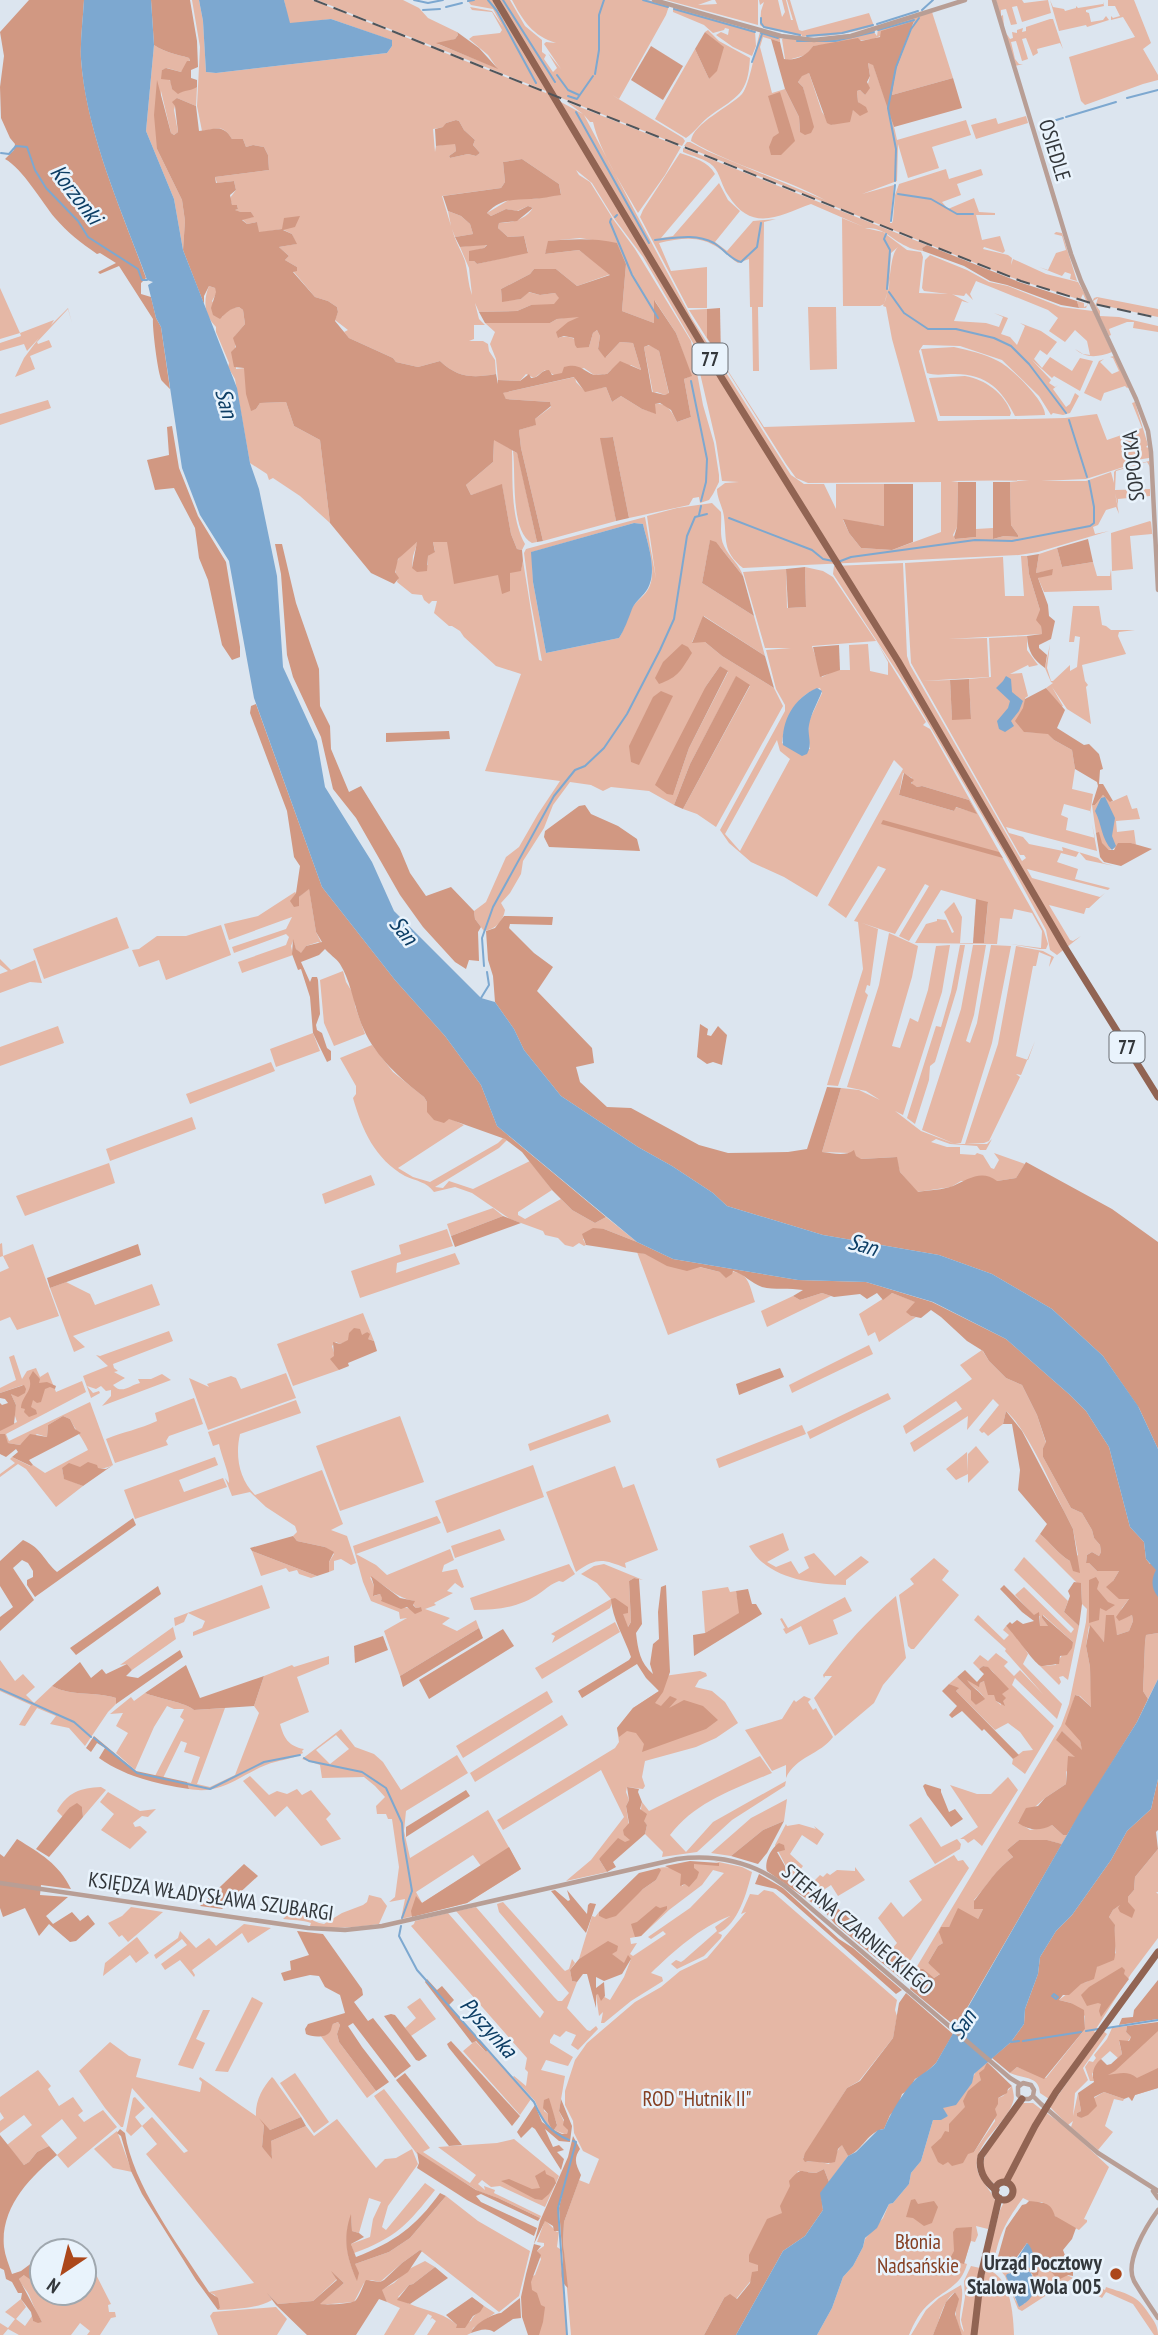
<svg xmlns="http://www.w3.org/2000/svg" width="1158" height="2335" font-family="'PT Sans Narrow',sans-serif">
<rect width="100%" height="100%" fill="#dce5ef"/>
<g fill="#e5b7a5" fill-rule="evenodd">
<path d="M192,0H199L203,21L206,72L216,73L387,53L392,46L391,40L331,19L289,24L284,0H312L546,93V91L317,0H403L419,8L428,18L457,32L458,35L455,39L438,44L497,68L488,55L469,39L473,36L500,33L502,30L492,12L472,10L470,7L492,11L503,27L493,9L471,5L467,0H494L696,341L829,555L831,559L836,558L693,328L524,43L500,0H510L525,26L542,40V52L546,55L544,59L553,72L557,68L548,53L561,69L544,44L546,42L556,43C533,36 523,21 512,0H648L669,6L666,15L619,99L612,95L683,138L685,141L682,146L559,97V101L583,114L567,102L681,147L665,175L638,213C622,185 600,152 593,122H590L584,115L692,319L791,475L804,484H824L836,509V484H884V526L843,520L849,533L861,548L892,550L941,532V482L808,483L796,478L786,464L689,310L707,309V338L764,427L915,422L892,339L886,307L883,306C892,289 888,257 898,247L891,253L889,287L884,304L880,306H843L842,218L864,227L811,204C780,215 752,234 728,195C722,187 720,173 713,166C706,159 692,156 683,152V148L927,245L922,248L923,251C917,250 911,249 906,246C891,239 884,227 865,228L883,232L907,250L921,252L923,257L919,293L952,294L969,303L962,301L954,321L986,323L999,327L1003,317L994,313L1008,318L1001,334L1010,337L1017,345L1025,326L1020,323L1041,331L1057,342L1047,355L1040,350L1034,359L1042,368L1050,357L1072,371L1080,358L1093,361L1080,391L1054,376L1052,378L1032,360L1051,380L1049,383L1055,387L1058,385L1053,389L1066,407L1070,404L1075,393L1079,396L1070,413L1063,415L1053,413L1051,415L1039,396L1002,360L960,346L923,345L919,351L938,421L1065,418L1097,414L1107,440L1142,428L1132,403L1135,402L1148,445L1146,447L1149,448V458L1136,460V463L1086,479L1041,481H1086L1111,472L1114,483V472L1116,470L1149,461L1150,467L1147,462L1116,471L1115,490L1150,489V496L1118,499V506L1115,493L1119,514L1116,507L1106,510L1098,525L1093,527L1095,534L1109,531L1038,552L1019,555L743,568C722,551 727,540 724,517C723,507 717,499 717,489L725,483L739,482L722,481L716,442L693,343L643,257L613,217L592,183L576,170L579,175L590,182L613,219L635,249L691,341L703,405L714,443L719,475V482L713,494L709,500L700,503L699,497L693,498L689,505L629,518L613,437L601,438L616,521L543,541L521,448L519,430L535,425V419L551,407L550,402L506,399L502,393L575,377L576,382L585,391L606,387L612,402L621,396L642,409L655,413V404C667,402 672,412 677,422L691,417L684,379L691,376L676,333L655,301L654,323L622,311L626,264L617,244L580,238L549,241L545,254L579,250L611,274L577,286L556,269H534L530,274L501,289L502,301L521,299L528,292L540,295L555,293L560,298L554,305H531L517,311L479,312L475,303L479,319L485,325H474V339L469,341H483L488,344L489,351L495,360L496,374C473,378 458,378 440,361L418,367L396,362L393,358L349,338L344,332L348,330L335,320L338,312L337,307L328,301L315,297L293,271H297V267L285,260L289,256L279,247L296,244L292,234L282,229L258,233L257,222L247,224L242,219L253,217L251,212H241L234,210L238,209L237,205H232L230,198L236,190L234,181L217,183L215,177L269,170L268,155L264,147L253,145L246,147L243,139H232C222,124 220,129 202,131L197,106L200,47ZM456,120L459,121L464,130L475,140L473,145L480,153L476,156L468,154L450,158L449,156L456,151L455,143L436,146L435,152L433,129L444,127L446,123ZM522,159L559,184L561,194L534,199L512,198L487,213L491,216L506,209L517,211L528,206L533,208C526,219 513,223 499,223L498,228L508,237L524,236L528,252L477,264L474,261H469V252L484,248L487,244L460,247L469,268L472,295C468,284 468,273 465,261C461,250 455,241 452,229L455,237L473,234L470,224L461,216L448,211L451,226L442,196L501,188L505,182L503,162ZM1029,480L1010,482L1011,525L1018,535V537L1004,536L993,539V528L976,529V537L955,539L953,535L957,527L958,482L951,481Z"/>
<polygon points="666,0 712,0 698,5 717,4 715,0 758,0 758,25"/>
<path d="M759,0H778L782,17L785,12L782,0H786L791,20H793L787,0H790L799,30L802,31L869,13L874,26C850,33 827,38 802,36V34L801,36L764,28L760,25L761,11L764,2L760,5Z"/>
<polygon points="996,0 1022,0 1024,3 1048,0 1051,13 1022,22 1017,6 1012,7 1017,24 1011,25 1006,9 1001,10 1001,16 1003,15 1004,28"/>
<polygon points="1050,0 1053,7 1064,9 1065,11 1076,8 1076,6 1078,8 1103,4 1103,2 1104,6 1086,10 1086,12 1089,13 1091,22 1103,20 1106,16 1109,20 1087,27 1086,25 1059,31"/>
<polygon points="1108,0 1134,0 1151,43 1143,49 1158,75 1158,80 1143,84 1085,105 1081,101 1069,57 1135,37 1123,17 1111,20 1111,16 1113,18 1120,16 1115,6 1108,6"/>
<polygon points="673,7 755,31 756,46 752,56 733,47 716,35 721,32 728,35 729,29 725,28 724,30 713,33 704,25 673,12"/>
<polygon points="932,12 953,78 892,95 896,70 914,22 873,39 813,46 809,54 788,60 785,59 782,39 784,38 804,40 873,31 877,36 878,29"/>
<polygon points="1050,19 1053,19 1063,49 1060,43 1037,49 1038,53 1033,56 1026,38 1022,39 1028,59 1022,61 1016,41 1011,42 1015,59 1019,64 1023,64 1015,66 1006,33 1010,39 1013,38 1012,32 1017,33 1017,30 1023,28 1022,32 1026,31 1026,27"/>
<path d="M708,30L719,41L750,58C748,94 738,96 711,115C702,121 695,132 686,138L655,119L695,49L709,79L723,47L705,32Z"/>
<path d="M760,32L780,38V42L763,37L760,47L772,93L785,89L799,117L800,132L809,114L803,87L798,82L802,75L809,73L822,112L831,125L850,119L853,109L858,112L862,106L858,102L857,91L860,90L865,95L870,76L868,63L873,64C881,90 892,113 897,140L966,120L971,135L932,147L939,168L908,178L898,144L897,181L862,194L894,185L890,223H892L893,220L895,195L899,184L946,169L949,179L981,169L983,175L957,184L961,195L942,202L948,209L974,198L979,212L995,213V215H976L982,240L1000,236L1005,251L1003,253L984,247L983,249L1008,255L1012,258L1011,265L1013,259L1046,274L1078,282L1089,301L1086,308H1079L1077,301L1084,303V307L1088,305L1083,294L1081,298L1084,301L1010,277L684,146L687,142H690L707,151L825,200C783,177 732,166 691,141C693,123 730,107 742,94C750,85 756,45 760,32Z"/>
<path d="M154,45C166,53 176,54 189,58L190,62L181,72L167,68L162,70L171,82L172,89L197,87L196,106L177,98L174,110L178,132L174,135L171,133L161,91L157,149L182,200L185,221L183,250L174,199L146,131Z"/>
<polygon points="1026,116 1028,123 976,139 971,125 996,118 998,124"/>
<path d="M680,153C694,158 708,161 715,174L661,238L673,236L719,183L728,200L740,211L715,242L727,251L753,221L776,219L764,222L763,307H758L759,371H753L752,307H750L749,259L738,263C731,259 727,253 720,249C700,235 682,238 659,243L671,271L707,267V308H688L640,217L643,210Z"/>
<polygon points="1056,232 1062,233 1077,281 1070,279 1071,274 1065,272 1062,276 1039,267 1048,270 1056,253 1066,250 1062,236 1054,234"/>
<path d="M930,255L967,270L989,282L1008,286L1061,307L1093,311L1112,352C1099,357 1086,359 1075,349L1083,354L1090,355L1087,341L1075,330L1065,342L1049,331L1058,318L1048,310L976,281L970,294L973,300L966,293L964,296L924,291L922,288L925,260Z"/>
<path d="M209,286L215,288L217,292L212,301L222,317C227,310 231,308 239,307L243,310L245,324L235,336L236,369L245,368L251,410L256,409L260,403L286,402L294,426L320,440L330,523L300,496L273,478L269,480L267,474L250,463L235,379L228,367L229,363L216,332V327C204,315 203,301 209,286Z"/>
<polygon points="0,288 20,333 54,320 51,325 68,308 72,323 68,309 37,342 38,344 49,340 52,347 30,356 35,369 15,377 24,358 39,338 27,351 24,344 0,351 0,343 21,336 20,333 0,339"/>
<polygon points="1097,297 1158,309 1158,317 1096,304 1098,298 1093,301 1100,311 1100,316 1119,317 1158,326 1158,332 1133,328 1134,322 1127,322 1109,329 1111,335 1109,336 1092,302 1094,298"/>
<polygon points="808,307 836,307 837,369 810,370"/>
<path d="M577,316L581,318L558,338C570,334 579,341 589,347L593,333L597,330L600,336L598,349L606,357L620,342L633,343L641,370L631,365L611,370L607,374L594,375L584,368L556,376L545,370L534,378L526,374L520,381L498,380L496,359L490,344L495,332L485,323H550L557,319Z"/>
<polygon points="650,345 659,351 669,394 665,395 657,392 653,393 644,347"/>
<path d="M954,347C968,350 985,354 998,361C1011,367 1046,402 1045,415L1015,416C1002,390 987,374 955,374C945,374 935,376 927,373L921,349Z"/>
<polygon points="1114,356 1129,387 1127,388 1125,386 1104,393 1101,401 1084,393 1099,361 1104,359 1100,362 1112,374 1119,371 1113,358 1110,357"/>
<path d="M965,376C985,379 1005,394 1011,413L1010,416H940L929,378Z"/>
<polygon points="48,400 51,408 0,425 0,414"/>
<path d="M494,439L512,450C513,480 510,517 525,544L522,550L517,549L511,534L502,485L471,495L466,485L493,462Z"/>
<path d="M513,451L517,453L519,460L537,542L532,543C510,532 516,474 513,451Z"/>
<path d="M712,503L721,512C722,524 719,536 724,546C729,557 740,565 743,576L720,547L710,541L702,583L754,616L765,656L704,616L692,642H705L722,656L774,688L783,706L716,827L697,814L683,809L750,686L736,677L690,764L674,805L649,791L611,787L603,791L591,785L570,782L553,805L544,828L523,861L521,874L510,893L501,903L505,910C503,921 496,929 484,931L475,919L474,911L486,902L506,857L519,847L538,814L560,781L485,771L521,674L496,666L464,637L460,631L452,626H449L434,613L437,601H432L429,604L424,600L422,595L412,594L397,582L398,578C388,562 407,550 418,541L413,556L412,568L428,565V556L435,551L433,542H447L498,575L521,570L523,561L539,660L542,661L530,598L524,553L526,549L645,517L656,579L647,516L677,508ZM634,523L643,524C647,542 659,574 647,591C643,597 636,601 632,608C627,617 625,629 619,638L546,653L533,582L532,552ZM720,666L728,672L689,748L673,795L706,686Z"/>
<polygon points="1150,521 1151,522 1153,540 1152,534 1130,536 1133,569 1112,571 1111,533"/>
<polygon points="1057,548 1062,567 1093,562 1097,576 1110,576 1111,569 1112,590 1044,592 1038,578 1053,570 1036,573 1039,554"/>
<polygon points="1021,556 1027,556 1029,574 1040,610 1042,634 948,639 987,638 989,677 922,681 950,680 952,719 971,719 969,679 991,677 989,638 1027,636 1027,650 1038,665 1029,667 1028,665 1010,674 1022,673 1028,696 1025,698 1024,732 1048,733 1054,740 1072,750 1075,769 1072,789 1093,794 1090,814 1090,811 1064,804 1061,815 1068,818 1066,830 1095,838 1092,824 1097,851 1006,827 1009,833 1023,837 1029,844 1063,851 1062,847 1098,858 1103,863 1114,866 1086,860 1079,852 1076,857 1061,853 1057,862 1078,869 1075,879 1110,888 1108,890 1027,869 1032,878 1100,897 1105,893 1089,908 1086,908 1084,914 1049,905 1070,940 1073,941 1081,936 1057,955 1050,950 1046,930 1007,858 907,687 833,574 834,566 903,563 907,656 910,665 1022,861 1026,858 1024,855 1020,855 911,663 905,563 1003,557 1005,596 1024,596"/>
<path d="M805,567L823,571L833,577L876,641L812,646L822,677L836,670H850L849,645L868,644L870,671L888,675V662L878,644L926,722L923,725L930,729L1044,931L1048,944L1046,949H1040L1010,944L1041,948L1042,931L1032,913L1014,909L1012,919L1000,918L997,944L915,943L926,924L937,921V919L946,920L952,933L954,932L944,912L954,902L962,917L960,943H984L988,903L941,890L909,941L899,936L929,886L925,884L895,934L862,923L878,929L870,986L867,985L865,992L868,995L838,1086L827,1085L863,969L858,922L854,921L886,869L878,866L846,918L828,905L903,769L894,760L817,897L784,877L751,862L729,843L720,830L785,711V705L776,689L766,650L791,648H765L743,572L786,569L787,608L806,607ZM820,688L822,693L809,721L808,733L810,749L793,750L782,743C785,720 795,694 820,688ZM777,740L780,751L790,759L740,851L725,834ZM903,773L912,778V785L917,787L922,786L969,800L976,813L955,807L954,811L899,795Z"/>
<polygon points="1073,606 1099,606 1102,625 1106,626 1111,630 1135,630 1119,632 1118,636 1126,654 1082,665 1085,681 1088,685 1086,687 1091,724 1067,709 1052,687 1063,706 1061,707 1046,688 1053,683 1051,682 1045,668 1050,644 1047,668 1051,681 1053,681 1070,665 1070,671 1077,667 1080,637 1075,636 1074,642 1069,642"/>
<polygon points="1103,795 1111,802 1127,795 1132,809 1137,808 1140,819 1116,821 1117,832 1134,830 1136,845 1131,843 1109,850 1101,843 1099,833 1096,833 1092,805 1095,805"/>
<polygon points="309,888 316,932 322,944 318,942 306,946 301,954 296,949 293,941 291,946 293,955 242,973 238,962 286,945 289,937 286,934 234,953 232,947 286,929 292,917 229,940 224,924 258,916 295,892 296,893 291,901 299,897"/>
<polygon points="117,917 129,948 44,979 33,949"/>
<polygon points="221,925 231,955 166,980 159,960 139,967 132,950 139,949 157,936 186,936"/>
<polygon points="889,933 918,946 912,977 892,1046 900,1048 910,1018 918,1022 928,990 936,946 950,945 942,992 903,1115 895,1111 921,1131 955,1144 922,1130 961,1009 973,945 986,945 974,1015 966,1041 970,1043 977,1023 991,945 1011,946 992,1043 961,1143 955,1144 987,1144 992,1139 986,1150 980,1150 977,1146 950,1144 936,1139 931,1142 947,1147 960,1147 960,1154 975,1155 977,1153 983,1155 991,1168 994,1169 999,1160 994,1153 1025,1164 1016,1178 997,1181 961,1181 951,1187 917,1192 900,1172 896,1157 860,1159 850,1153 822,1152 841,1088 859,1090 880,1100 866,1091 847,1087 879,985"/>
<polygon points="960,945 965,945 957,989 935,1062 930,1066 929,1080 915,1124 907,1118 936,1026 941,1027 951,992"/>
<polygon points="1016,946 1043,951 1054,957 1049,967 1051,957 1039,952 1036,966 1033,966 1016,1056 1028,1060 1035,1041 1021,1075 1016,1074 1020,1077 989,1141 984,1143 965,1144 998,1044"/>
<polygon points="0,959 11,970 35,960 42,983 30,982 0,993 0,974 8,971 0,965"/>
<polygon points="343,971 346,982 354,995 355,1006 365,1034 334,1046 324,1023 320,980"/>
<polygon points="58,1026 64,1043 0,1066 0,1047"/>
<polygon points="313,1033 320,1051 276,1067 270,1049"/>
<path d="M372,1045L393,1072L424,1097L427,1102V1108L464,1125L398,1168L413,1177L430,1182L498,1143L503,1138L507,1140L499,1148L435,1187L443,1188L449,1181L473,1189L530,1161L552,1190L518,1212V1215L525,1219L561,1199L572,1210L595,1223L606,1217L637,1242L604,1229L583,1239L586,1245L584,1246L579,1243L573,1247L565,1245L558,1238L545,1235L543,1231L510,1219L472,1193L455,1187L434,1192C427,1182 416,1181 405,1176C375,1159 362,1130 353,1098L356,1094V1086L340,1058Z"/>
<polygon points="271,1062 275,1071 190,1104 186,1094"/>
<polygon points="192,1117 196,1129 110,1161 106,1149"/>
<polygon points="109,1163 115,1183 25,1216 16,1196"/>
<polygon points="371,1175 375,1185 325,1204 322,1194"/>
<polygon points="493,1208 503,1216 451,1236 447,1224"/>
<polygon points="447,1229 453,1246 397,1263 396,1273 455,1253 460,1264 360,1298 351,1271 401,1254 399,1245"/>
<polygon points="2,1243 3,1256 33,1244 59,1316 17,1330 10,1317 0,1321 0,1272 9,1268 3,1256 0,1257 0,1244"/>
<path d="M637,1252L720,1272C748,1269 748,1280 755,1302L668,1335Z"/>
<polygon points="66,1282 90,1294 95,1305 152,1284 160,1305 73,1336 85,1347 74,1352 50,1288"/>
<polygon points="822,1293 831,1296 767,1327 761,1311 793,1296 800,1300"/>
<polygon points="892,1293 916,1302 911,1316 916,1317 879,1342 875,1332 868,1336 859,1314"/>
<polygon points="363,1313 374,1341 368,1339 367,1332 364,1335 340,1344 336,1342 332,1346 339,1370 293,1386 277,1344"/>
<path d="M169,1331L173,1341L113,1364L114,1368L118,1371L114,1372L125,1378L113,1385C122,1395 130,1385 140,1383L138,1379H151L162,1374L171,1380L102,1406L111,1396V1390L106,1391L101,1386L96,1389L87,1386L93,1393L99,1391L100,1393L91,1398L83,1376L108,1366L96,1355L100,1356Z"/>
<polygon points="869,1345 873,1354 792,1393 789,1385"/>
<path d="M982,1350L989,1361L1006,1378L1022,1385L1037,1415L1046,1443L1043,1448V1457L1071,1508L1082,1513L1092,1530L1094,1538L1100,1545L1101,1552L1099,1556L1092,1552L1087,1555L1086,1563H1089L1097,1571H1119L1113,1581L1129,1599L1122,1608L1118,1620L1132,1615L1133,1621L1129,1631L1117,1635L1107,1615L1105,1643L1089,1626L1086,1646L1090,1667L1092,1708L1080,1696L1075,1695L1071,1709L1083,1752L1062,1731L1076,1758L1066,1772V1784L1045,1798L1018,1822L1030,1830L1052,1825L1063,1835H1067L1062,1844L1046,1840H1019L1007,1850L1013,1857C997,1868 987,1886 974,1900L983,1909L978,1919L955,1916L943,1938V1943L938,1946L928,1963L941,1973L934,1978L917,1970L912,1978L913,1973L1061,1726L1069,1704L1086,1622L1087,1609L1082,1604L1081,1583H1077L1035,1541L1040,1534C1051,1543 1058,1554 1070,1561L1078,1555L1073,1529L1066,1515C1052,1487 1028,1430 1006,1411L1003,1424L988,1436L984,1432L982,1433L979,1430L999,1405L993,1399L967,1430L968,1416L914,1452L910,1443L962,1409L956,1401L906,1434L903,1426L972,1379L960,1365Z"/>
<path d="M14,1355L22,1379L27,1371L36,1368L40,1377L48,1372L56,1392L82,1381L86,1392L6,1434L9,1441L90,1402L113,1465C98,1473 79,1465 62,1468L64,1478L83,1486L56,1507L26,1469L18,1464L0,1477V1474L15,1463L10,1459L12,1457L30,1466L33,1465L45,1473L88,1450C83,1438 75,1430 70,1419L63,1416L48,1425L47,1437L37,1434L20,1445L8,1443L0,1434V1430L17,1422L14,1413L16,1405L11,1394L23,1385L0,1393V1388L16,1380L9,1357Z"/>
<polygon points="286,1373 296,1398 208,1430 189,1378 209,1387 207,1384 231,1376 236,1378 241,1389"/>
<polygon points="888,1393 891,1399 810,1439 807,1432"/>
<path d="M194,1398L203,1424L169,1436L166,1441L168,1445L115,1463L106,1439C123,1432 140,1429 157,1421L155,1413Z"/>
<path d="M296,1400L301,1413L240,1434C235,1456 239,1479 255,1495L322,1470L343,1524L331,1530L347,1536L356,1563L351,1565L341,1559L334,1561V1570L329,1572V1562L334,1554L325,1547L297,1541L293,1536L297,1532L295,1526L266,1507L250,1492L232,1496L225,1478L229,1483C230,1475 221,1455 219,1444L213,1446L208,1432Z"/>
<polygon points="608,1414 611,1422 530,1451 528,1444"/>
<polygon points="400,1416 424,1482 340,1511 316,1446"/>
<polygon points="802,1425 806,1434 719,1468 716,1459"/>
<polygon points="976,1446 989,1462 968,1483 968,1474 956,1480 946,1469 967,1452 968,1472 968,1454"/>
<polygon points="215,1457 218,1465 179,1480 184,1492 223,1478 227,1487 135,1519 124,1490"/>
<polygon points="533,1465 544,1497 447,1533 435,1501"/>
<path d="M615,1466L623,1488L634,1484L658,1550L625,1563L626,1568C603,1559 597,1557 576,1572L546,1492Z"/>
<path d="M437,1516L441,1523L356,1554L376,1565L387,1575L450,1549L454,1560L444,1565L442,1572L457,1569L464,1587L462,1588L455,1583L447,1591L453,1593L434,1603L436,1605L425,1609L450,1618L442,1624L457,1631L476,1620L479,1628L400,1676L384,1631L407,1618L400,1619L399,1612L371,1601L363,1582L353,1546ZM370,1577C386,1585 396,1598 414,1601L413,1604L416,1608L421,1607V1611C406,1608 396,1606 381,1600L383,1598L380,1594L374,1596V1586Z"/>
<polygon points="500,1529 505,1540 455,1558 451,1546"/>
<path d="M783,1533L789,1550L767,1562L776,1567L791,1561L799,1574L809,1568L804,1557L814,1553L835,1576L861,1556L869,1562L846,1580V1585C812,1584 767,1579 749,1546Z"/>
<polygon points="252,1551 317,1576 311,1578 299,1574 297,1570 289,1572 286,1568 261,1576"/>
<path d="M1024,1557L1068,1601L1064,1612L1079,1626L1068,1680L1063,1676L1059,1677L1061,1682L1059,1685L1037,1663L1042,1666L1056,1665C1060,1655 1068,1651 1073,1642L1043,1615L1042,1618L1049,1627L1040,1626V1616H1034L1015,1595L1024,1587L1071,1633L1074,1629L1014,1570Z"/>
<polygon points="934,1558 949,1571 942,1580 959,1595 914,1649 911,1649 908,1646 899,1595 914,1584 910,1579"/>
<path d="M569,1564L575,1574L563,1582L559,1581C551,1584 547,1588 540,1593C521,1607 498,1610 474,1610L470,1598Z"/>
<polygon points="604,1564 643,1580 634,1578 629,1581 631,1622 627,1628 622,1614 612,1603 610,1608 552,1643 555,1636 551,1634 611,1599 597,1583 581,1574 594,1566"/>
<polygon points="262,1585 270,1608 193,1636 193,1632 202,1628 205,1621 188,1613 184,1622 175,1626 174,1618"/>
<polygon points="728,1587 730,1592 736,1591 740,1613 705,1633 702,1591"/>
<path d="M896,1596L906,1658L883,1685L874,1703L835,1736L814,1698L832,1676H825L824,1678L823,1675C845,1645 868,1620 896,1596Z"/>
<polygon points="845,1597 852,1611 833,1620 838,1634 809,1645 801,1626 786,1634 783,1629 785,1628 780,1619 782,1618 788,1628"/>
<path d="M978,1615L1004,1640L1009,1635L1003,1630L1006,1626L1018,1637L1028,1654L1023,1664L1062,1704L1057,1719L1015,1678L1012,1685L1054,1726L1025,1774L1012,1764L1013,1759L1023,1751L1033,1750L1020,1732L1008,1723L995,1730L956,1691L958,1689L949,1684L957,1677L971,1691L976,1705L984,1698C981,1691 972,1687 966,1680L969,1679L979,1686L980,1683L984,1681L996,1697V1701L1001,1705C1002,1690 999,1670 983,1666L979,1669L973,1663L980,1655L988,1661L996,1653L1008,1662L1004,1666L1014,1676L1020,1670L1043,1694L1005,1651L1006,1649L974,1620Z"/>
<polygon points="615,1622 620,1632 542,1679 535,1668"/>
<polygon points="173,1627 176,1639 132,1670 127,1664 120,1665"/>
<polygon points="1158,1633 1158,1679 1148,1699 1143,1691 1145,1643 1146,1635"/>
<path d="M329,1656V1664L297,1677L309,1712L280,1724C284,1738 288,1746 304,1749L302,1751L303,1753C291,1760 278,1760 266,1765C238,1776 222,1795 189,1789L187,1782L191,1783L200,1757L184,1752L187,1743L181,1741L163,1778L155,1776L184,1720L180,1717L184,1709H174L167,1706L154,1727L135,1770L116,1753L128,1733L116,1726L123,1713L110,1714L131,1697L134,1701L145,1693C157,1698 187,1703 194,1710L225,1708L197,1784L210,1787L235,1775L259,1713L254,1706L264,1676L292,1665L294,1667Z"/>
<path d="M0,1660L15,1681L23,1674L35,1687L26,1695L34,1703L52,1686C72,1697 94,1691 116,1698V1704L108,1712L85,1746L69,1728L50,1724L56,1716L37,1708L25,1726L19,1725L31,1705L0,1691Z"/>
<polygon points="700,1671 706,1673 707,1676 699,1680 695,1687 712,1691 725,1702 738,1723 716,1738 696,1747 645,1761 642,1777 645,1786 643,1789 627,1787 626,1792 629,1800 626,1806 631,1840 599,1859 607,1872 566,1881 591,1860 624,1817 601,1770 503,1830 497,1820 615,1748 619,1742 617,1728 633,1708 659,1691 653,1684 664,1676"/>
<polygon points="547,1691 553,1702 463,1758 456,1746"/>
<path d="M804,1696L811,1699L808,1702L813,1710L816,1708L833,1737C821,1754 795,1757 786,1778V1765L772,1771L745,1730L782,1719L794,1700L796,1702Z"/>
<polygon points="562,1715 568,1725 475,1782 470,1773"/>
<path d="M341,1729L355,1747L374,1754L383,1762L401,1790L457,1755L468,1773L406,1811L404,1831L410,1858L488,1810L521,1869L467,1903L401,1919L405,1899L389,1902L395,1897L399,1867L392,1819H388L386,1814H377L376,1806L385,1797L375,1786L364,1777L322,1778L320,1765L302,1759ZM336,1735L349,1749L330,1764L316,1750ZM473,1855L481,1866L422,1903L416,1892Z"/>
<path d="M760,1756L772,1773C734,1789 695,1802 670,1835L686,1852L713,1822L786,1781L785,1786L732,1820L697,1852L662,1857L663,1852L645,1834L647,1825C641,1819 640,1810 642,1802L649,1811Z"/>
<polygon points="250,1776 269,1795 277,1791 287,1794 297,1789 302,1795 311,1790 331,1814 326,1819 341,1839 321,1846 287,1806 275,1817 243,1781"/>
<polygon points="1008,1777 1018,1790 982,1846 974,1839 968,1843 964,1839 960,1839 978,1827 950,1785 977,1794 991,1794"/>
<path d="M101,1787L106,1790L83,1817L82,1807L69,1808L63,1817L57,1811C68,1792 80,1788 101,1787Z"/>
<polygon points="108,1792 140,1811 156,1809 148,1817 142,1816 133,1823 135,1827 140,1826 147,1832 130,1849 101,1830 114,1814 100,1802"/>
<polygon points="787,1799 784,1821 763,1830 731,1856 711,1853 751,1818"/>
<polygon points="921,1817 941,1847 957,1839 961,1844 960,1849 935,1864 909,1825"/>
<polygon points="786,1824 787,1826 799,1824 816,1829 814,1826 824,1834 817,1845 802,1835 790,1854 803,1866 797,1874 805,1880 799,1885 793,1880 775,1845"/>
<path d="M1158,1849V1892H1156L1158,1894V1938L1131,1974L1094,2032H1096L1049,2099L1040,2093C1039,2075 1023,2079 1010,2073L1017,2067L1046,2078L1085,2029V2016L1071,2003L1059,2000L1081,1983L1087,1982L1097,1967L1116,1953L1114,1939L1115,1926L1109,1917L1113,1910L1125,1901L1128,1902V1897L1134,1890L1135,1877Z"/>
<polygon points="954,1855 958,1861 963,1860 969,1868 907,1966 909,1959 897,1956 891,1950 897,1943 878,1918 891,1902 903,1917 922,1900 909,1881"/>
<path d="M714,1861L742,1867L752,1872C747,1892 738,1925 718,1933L722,1935L721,1938L704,1956L677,1969L671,1964L676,1960L681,1962L684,1960L717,1931L715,1927L730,1916C700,1927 674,1951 651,1973L662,1977L663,1981L631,2001L604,2023H601L603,2012L599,2016L596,1995L597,1993L610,2000L624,1977L631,1959L624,1964L602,1947L579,1959L592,1916L595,1917L599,1912V1916L609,1918L643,1889L656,1880L660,1871L659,1868C666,1866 676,1869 682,1874V1886C688,1883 694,1871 694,1864L719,1863ZM713,1870L724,1873L690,1908L648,1937L651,1939L663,1931L666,1934L633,1956L630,1954L637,1943L631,1944L630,1938L641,1936L669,1910L702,1885Z"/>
<polygon points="855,1867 865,1880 838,1896 831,1885 822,1891 811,1884 820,1875 823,1877 827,1873 830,1875 837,1870 855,1871"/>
<polygon points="764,1890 773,1892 897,2000 895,2010 897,2016 893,2038 859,2081 847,2088 803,2158 806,2162 816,2161 829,2164 842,2144 848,2156 829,2182 824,2169 816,2173 798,2171 782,2213 758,2265 758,2272 736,2299 724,2298 704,2335 571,2335 563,2243 564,2222 579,2180 589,2184 599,2159 583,2151 574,2133 573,2121 565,2105 565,2091 575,2060 587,2043 635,2002 661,1987 680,1971 707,1958 746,1912 741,1914 750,1894 758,1895"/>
<path d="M369,1895L381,1898L387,1906L379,1924C356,1927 333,1930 310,1926L311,1923C303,1920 292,1920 283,1919L298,1905C307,1915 310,1922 324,1924L342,1913L363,1905L367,1902Z"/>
<polygon points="503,1902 562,1968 565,1971 569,1969 572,1959 575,1963 570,1970 572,1981 577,1982 567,2008 587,2030 590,2031 596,2026 598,2029 578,2050 571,2045 576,2035 566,2031 560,2037 554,2034 550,2040 550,2043 573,2057 568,2066 546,2060 541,2070 565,2076 559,2111 568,2130 567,2135 554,2130 557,2124 550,2106 550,2102 545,2104 544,2111 548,2114 551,2129 544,2122 535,2101 513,2077 514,2076 526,2086 528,2072 525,2069 527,2058 411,1926 414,1924 415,1921 448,1913 540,2018 544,2012 456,1911 476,1907 554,1997 558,2001 562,2001 569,1993 499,1912 497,1904"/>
<polygon points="131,1907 163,1912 128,1942 122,1935 119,1937 108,1923 122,1916"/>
<polygon points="244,1924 271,1928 248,1943 242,1933 192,1970 195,1975 194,1977 180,1960 165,1970 161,1964 187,1945 182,1939 156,1959 154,1955 178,1938 180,1931 196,1948 209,1938 216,1946"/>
<polygon points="137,1937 149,1953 136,1963 130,1955 103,1976 105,1963"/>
<polygon points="252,1997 263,2003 228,2072 215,2071"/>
<polygon points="420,1998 436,2019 411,2036 405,2028 416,2018 407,2007"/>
<polygon points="203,2010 210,2010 196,2039 205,2043 193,2069 178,2065"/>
<polygon points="338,2022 340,2025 337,2034 339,2042 376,2091 367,2098 320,2035 326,2035 333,2024"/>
<polygon points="1127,2026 1126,2032 1131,2037 1128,2041 1119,2041 1122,2054 1118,2058 1110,2051 1101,2059 1092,2074 1094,2081 1090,2081 1085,2067 1089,2061 1093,2062 1096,2058 1094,2055 1107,2039 1112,2028"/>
<polygon points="1158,2026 1158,2088 1135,2095 1132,2101 1107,2074"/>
<polygon points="1103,2031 1107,2034 1083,2068 1088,2080 1075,2093 1073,2116 1078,2093 1081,2111 1077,2113 1077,2115 1081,2118 1094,2098 1104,2092 1124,2099 1123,2101 1114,2099 1105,2126 1113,2132 1098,2150 1071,2127 1073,2121 1068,2125 1050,2107"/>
<polygon points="475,2041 486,2052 488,2050 531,2099 520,2115 463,2051"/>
<path d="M110,2042L129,2056L141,2059L136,2077L200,2092L202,2082L199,2079L200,2077L256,2116C255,2102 262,2088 272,2077L274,2079L301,2117L270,2130L264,2125L262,2147L272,2156L270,2145L271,2141L306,2126L314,2136L337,2119L376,2168L385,2159L396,2158L412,2149L418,2164L388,2206L382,2227L386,2230L425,2183L435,2190C408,2224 396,2238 354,2253L351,2244L370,2237L373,2219L381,2202L369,2198L359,2233L352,2231L351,2216C343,2238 347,2260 357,2280L355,2264L389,2252L410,2238L446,2196L478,2221L530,2251L519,2296L499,2312L420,2250L402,2263L380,2282L371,2280L364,2283L354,2302L318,2305L344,2283L333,2273L337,2279L313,2301L278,2304L268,2294L272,2300C256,2309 236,2309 218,2310L220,2308L215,2295L209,2292L254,2283L146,2154L157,2144L142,2126L131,2136L126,2131L133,2098L135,2097L145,2108L135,2117L142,2126L152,2117L184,2153L188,2151L132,2088L123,2127H121L105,2108L79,2071Z"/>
<path d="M987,2062L981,2080L973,2089L965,2107L974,2152L995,2121L994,2109L998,2098L1003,2096L1012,2086C1013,2092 1015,2097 1013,2102C1006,2125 973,2143 977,2169C980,2182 992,2190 996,2203L988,2229L976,2226L978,2235L975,2242L971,2241L964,2263L967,2264C961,2286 946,2289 930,2303C920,2311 914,2323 909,2335H817L832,2308L843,2277L853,2266L863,2247L865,2239L883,2218L889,2204L893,2203L909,2184L911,2173L921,2161L933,2120L948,2116L942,2108C959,2101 966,2089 974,2075C976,2070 983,2066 987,2062Z"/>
<polygon points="38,2070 51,2086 48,2089 59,2106 73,2097 83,2111 78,2115 84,2122 103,2110 117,2127 68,2168 57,2155 77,2138 62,2119 41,2136 49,2146 37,2152 29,2162 24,2165 7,2145 32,2125 24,2115 0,2133 0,2121 4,2118 0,2112 0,2097"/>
<polygon points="295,2073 329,2122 314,2133 280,2083"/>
<polygon points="384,2089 430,2148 423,2152 470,2183 476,2175 438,2147 497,2143 514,2139 559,2176 545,2207 500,2186 491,2187 482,2180 478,2184 485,2190 484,2186 495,2190 494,2193 541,2216 540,2218 498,2198 478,2191 417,2153 417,2154 376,2099 374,2096"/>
<path d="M1023,2103H1033L1042,2110L1005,2180L995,2184C986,2178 982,2171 984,2160C985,2151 1016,2111 1023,2103Z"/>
<path d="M1044,2111L1067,2128L1109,2167L1084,2219L1087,2220V2222L1079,2230L1058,2219L1042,2202H1031L1023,2198C1004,2224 999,2235 993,2266L985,2265L1000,2210L1004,2202L1011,2201L1015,2196L1010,2180Z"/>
<polygon points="117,2131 132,2172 113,2168 94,2149"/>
<polygon points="545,2220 557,2232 559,2231 557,2247 560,2249 567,2335 531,2335 527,2279 535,2275 541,2259 537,2251 544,2246 544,2243 537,2242"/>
<path d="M87,2257L111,2304L108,2305L109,2312H115L116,2317L111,2318L100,2335H87L90,2331L80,2323L71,2335H19L8,2329L3,2335H0V2323L8,2328L15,2319L5,2312L21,2299L26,2307L16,2319L25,2326L32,2316L33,2321L42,2322C36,2313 33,2304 29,2295C26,2289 22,2286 19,2279L24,2275L34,2271L42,2264V2293H84V2258Z"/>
<polygon points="1016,2260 1013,2265 1021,2270 1009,2273 1007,2278 1016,2301 1024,2304 1035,2292 1032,2275 1038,2274 1039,2271 1037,2266 1045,2264 1073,2278 1022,2311 1018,2309 1005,2276 1000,2270 1011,2265"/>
<path d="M425,2261L435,2267L413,2284L409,2285L398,2297C416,2311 440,2309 457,2325L471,2321C474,2314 480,2312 484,2306L495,2313L473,2328L471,2333L467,2335H427L436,2321L432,2318L430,2320L432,2316L428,2314L414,2335H384L400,2308L387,2302L381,2290L394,2283L409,2269Z"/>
<path d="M971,2266L980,2268L972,2335H962C960,2329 957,2323 956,2317C955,2307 960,2301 955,2292C942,2301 940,2321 933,2335H911L926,2310L939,2298L961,2285C966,2301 954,2318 964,2332L961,2320L965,2297L964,2281Z"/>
<path d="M985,2269C1011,2275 1013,2313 1014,2335H976Z"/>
<path d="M1099,2287L1105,2290L1106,2287C1126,2294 1137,2294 1149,2314C1154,2321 1158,2326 1158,2335H1154L1133,2304L1106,2292L1102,2298L1095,2294Z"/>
<polygon points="276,2307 287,2319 277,2335 218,2335 210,2316 213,2312"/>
</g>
<g fill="#d19882" fill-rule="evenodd">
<path d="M29,0H84C83,20 80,40 81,60C87,135 121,208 146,278L141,283V294L151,297L156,318L161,327L170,389C169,388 163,382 162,381C158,376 152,326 153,319L119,266L100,274L98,272L116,263L100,253L97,254C81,243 67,232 55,218C41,201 23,169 5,159L14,150L15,144L10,138L1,118L0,87L4,56L0,32Z"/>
<path d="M151,0H190L197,41L198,67L191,70V78L197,80V87C191,91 184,90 178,94L172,89L170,80L161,79L162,70L166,68L181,72L187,61H190L189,58C176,54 166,53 154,45Z"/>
<path d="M914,21L896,70L892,95L953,78L962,108L894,127L873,65L868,63L870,76L867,82L870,88L865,95L860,90L857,91L858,102L866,107L868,112L860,116L853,110L850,122L831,125L827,123L809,73L802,76L798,82L803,87L814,127L811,133L805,135L800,132L799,117L785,89L771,39L780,42L784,59C795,61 807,56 813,46L858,38L861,41L880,37L881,31Z"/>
<polygon points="457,32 479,48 498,69 436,43 455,39 458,35"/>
<polygon points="705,32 724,47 717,71 709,79 695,49"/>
<polygon points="651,46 683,66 663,100 631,80"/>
<path d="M157,80L171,133L174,135L178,132L175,106L172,102L177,98L196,106L199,131C216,129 223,124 232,139H243L246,147L253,145L264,147L268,155L269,170L215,177L216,183L234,181L236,190L230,195L232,205H237L238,209L235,210L241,212H251L254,217L242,220L247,224L257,222L259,232L282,229L284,218L300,216L295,227L283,230L292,234L297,244L279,247L289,256L285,260L297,267V271L293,272L315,297L328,301L337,307L338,312L335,321L349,338L393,358L396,362L418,367L440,361C458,378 473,378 496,374L498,384V380L520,381L529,374L531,378C540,378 540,370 549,370L552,375L562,373L564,367C580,363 581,370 594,375C595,375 606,374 607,374L620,361L641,370L633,343L620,342L605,358L598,349L600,336L597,330L593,333L589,347L577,348L575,345L574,338L564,336L558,338L556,332L568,322L579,317L557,319L550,323H485L479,312L517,311L531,305L554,304L559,298L555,293L540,295L529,292L521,299L502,302L501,289L530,274L534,269H556L577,286L610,275L579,250L545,254L548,241C572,239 594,238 617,243L626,264L622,311L654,323V300L676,333L692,376L684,379L691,417L677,422L671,410L660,403L655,404L656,414L642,409L621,396L612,402L606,387L585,392L574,377L503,393L506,399L550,402L551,406L535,419L536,425L519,430L521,448L543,541L537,542L517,453L494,440L493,462L466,485L471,495L502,484L511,534L517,549L522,550L523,561L521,571L510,573V591L502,594L498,575L454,584L447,542H433L435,552L428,556L427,571L417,572L412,568L417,542L398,559L395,572L399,578L394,584L371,573L330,523L320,440L294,426L286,402L260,403L256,409L251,411L246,394L244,368L234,367L231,352L236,347L233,338L245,324L243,310L239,307C229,309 227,312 220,319L213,315L211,308L216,292L215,288L209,286L204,296V304L183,250L185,221L182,200L157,149L154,115ZM649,345L659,351L669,393L665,395L652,392L644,347Z"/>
<polygon points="780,92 795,141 781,155 771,155 769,147 773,137 779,133 768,96"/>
<polygon points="456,120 459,121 464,130 475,140 473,145 480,153 476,156 468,154 450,158 449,156 456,151 455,144 436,146 435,129 443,127 446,123"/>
<path d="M522,159L559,184L561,195C551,196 541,199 531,199C513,200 502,198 487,213L491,216L506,209L518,211L528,206L533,208L517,221L499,223L498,228L508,237L524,236L528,253L477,264L474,261H469V251L484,248L487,245L460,247L455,237L473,234L470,224L461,216L448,211L443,196L501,188L505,182L503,162Z"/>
<polygon points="927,245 1019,282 1077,301 1079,308 1061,305 1007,285 990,281 964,266 923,251 922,248"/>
<polygon points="720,308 721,359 707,338 707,309"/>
<polygon points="172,426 179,468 198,516 226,562 240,647 240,657 232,660 222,645 208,580 199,558 195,528 174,488 155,490 147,460 169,455 167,427"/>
<polygon points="613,437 629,518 616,521 600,438"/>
<polygon points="958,482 976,482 976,537 955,539 954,537 957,527"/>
<polygon points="993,482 1010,482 1011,525 1018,535 1018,537 1004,536 993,539"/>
<polygon points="884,484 913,484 913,542 892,550 861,548 849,533 843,519 884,526"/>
<polygon points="1088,539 1093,562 1062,567 1057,548"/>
<polygon points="710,540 716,542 743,576 754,616 702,583"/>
<polygon points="275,544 282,544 296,603 319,669 320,706 330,726 331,749 349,792 361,786 400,849 410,873 426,896 451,887 474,911 475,919 481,927 478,932 479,961 469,960 466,969 455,962 423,927 400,895 356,818 333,789 321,737 293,677 287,655 281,574"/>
<path d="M1039,554L1036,573L1053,569L1052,575L1038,578L1048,605L1049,616L1055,621L1051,639L1039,645V648L1047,655L1045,668C1033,659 1028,652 1027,636L1042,634L1041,626L1036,620L1040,610L1029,574L1027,556Z"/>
<polygon points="805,567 806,607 788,608 786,569"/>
<polygon points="703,616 765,656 774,688 722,656 705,642 692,643"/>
<path d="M682,644L688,647L692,653C681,670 679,677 659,684L655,678L663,662Z"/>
<polygon points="839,645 840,670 820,677 813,647"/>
<polygon points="720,666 728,671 689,748 673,795 667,794 655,785 706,686"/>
<polygon points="736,676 750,685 683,809 674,805 690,764"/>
<polygon points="969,679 971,719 952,720 950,680"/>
<polygon points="1046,688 1065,710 1057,728 1084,745 1089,744 1099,754 1103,769 1100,770 1099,784 1103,784 1113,801 1110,802 1103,795 1095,805 1092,805 1098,786 1097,782 1075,769 1072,750 1054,740 1048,734 1024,732 1015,721 1023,708 1025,699"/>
<polygon points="661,691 673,696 639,765 631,762 629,746 653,697"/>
<path d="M256,704L322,887L395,980L445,1036L481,1085L497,1126L606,1217L595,1223L572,1210L552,1190L522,1152L505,1139L449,1119L444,1123L434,1120L427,1112V1102L424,1097C401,1079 376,1057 364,1030C354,1009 352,983 340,964C336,958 329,954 325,949L319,955L301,962L310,982L312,977H317L318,980L320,1014L316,1025L317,1030L322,1033L327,1048L331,1051V1060L327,1062L313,1033L310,997L301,969L298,970L292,954L293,939L296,949L301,953L306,946L322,942L316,932L309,889L299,897V906L294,907L290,901L296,893L300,866L294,857L287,811L250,713L251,706Z"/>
<polygon points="449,731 450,739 386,742 386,733"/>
<polygon points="904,773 914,780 911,783 917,787 922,786 969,800 977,814 956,807 954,811 899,795"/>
<polygon points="585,805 591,814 618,826 637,839 640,851 549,847 544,837 545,831 579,806"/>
<polygon points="883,820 999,852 1003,858 881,824"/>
<polygon points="1099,832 1102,843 1109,850 1114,850 1118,843 1131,843 1152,849 1121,866 1104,862 1100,857 1096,833"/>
<polygon points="976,899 988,902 984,943 973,943"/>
<path d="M504,916L553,917L552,925L510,924L509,928L534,953L553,967L537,991L592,1048L594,1063L576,1067L580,1082L607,1107L631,1108L699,1145L728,1153L788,1152L807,1149L827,1087L841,1088L822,1152C833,1153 845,1157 854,1150L856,1156L861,1159L897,1157L900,1172L918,1192C929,1190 943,1190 953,1186C968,1179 982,1169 997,1181L1016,1178L1026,1162L1112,1209L1158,1242V1449L1139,1408L1103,1356L1052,1309L992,1274L939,1255L823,1235L727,1206L713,1193L672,1166L638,1147L561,1096L524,1050L514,1029L495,1002L493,976L488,960L486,931L495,928Z"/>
<polygon points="700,1024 708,1029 707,1035 711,1036 718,1026 727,1035 722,1065 713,1062 707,1064 697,1057"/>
<polygon points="503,1216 521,1223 455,1247 451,1236"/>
<path d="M593,1228L604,1229L637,1242L673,1259L798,1280L866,1282L932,1302L1006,1339L1070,1395L1086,1411L1109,1447L1130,1527L1144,1542L1146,1559L1150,1564L1158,1561V1633L1146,1635L1145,1643L1143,1691L1148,1699L1137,1722L1067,1835H1063L1052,1825C1039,1832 1029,1830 1018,1823L1026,1808L1038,1806L1045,1798L1066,1784L1068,1756L1075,1757L1056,1740L1062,1731L1082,1750L1080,1741L1065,1724L1075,1695L1079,1696L1091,1707L1090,1667L1086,1646L1090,1625L1104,1642L1106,1615H1114L1117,1635L1129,1631L1133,1621L1132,1615L1119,1621L1116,1617L1129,1599H1119L1106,1587L1113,1581L1119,1571H1097L1089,1563H1086L1087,1555L1092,1552L1099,1556L1101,1552L1100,1545L1094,1538L1092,1530L1082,1513L1071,1508L1043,1457V1448L1046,1442L1037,1415L1022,1385L1006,1378L989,1361L983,1351L967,1341L941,1317L931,1310L921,1318L911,1316L906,1312L915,1302L892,1293L883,1300L877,1293L867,1299L860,1294L834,1297L822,1293L800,1300L793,1296L803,1290C790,1288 774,1290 762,1287C751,1283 744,1274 733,1271L732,1274L726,1278L720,1272L700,1267L687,1271L667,1266L645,1254L586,1245L582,1234Z"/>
<polygon points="138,1244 141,1255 50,1288 47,1278"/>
<polygon points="354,1328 360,1329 362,1335 367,1332 370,1334 368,1339 374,1341 377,1351 348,1363 349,1366 339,1370 330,1359 334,1356 333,1342 340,1344 348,1340 349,1333"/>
<polygon points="780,1368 784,1377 739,1395 736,1384"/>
<path d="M33,1371L40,1379L39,1383L47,1382L56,1386L55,1389L50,1387L45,1389L41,1402L37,1403L33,1400L31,1407L36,1410L37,1414L29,1417L24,1412L25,1409L21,1408C22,1395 34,1391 29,1378Z"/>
<polygon points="24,1385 26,1389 25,1393 18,1397 11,1394 16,1405 14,1424 0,1431 0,1403 2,1405 8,1403 5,1399 0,1398 0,1393"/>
<path d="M1006,1411L1022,1431L1066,1515L1073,1529L1080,1573L1073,1571L1070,1561C1058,1554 1051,1543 1040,1534L1047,1524L1018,1490L1020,1470L1012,1424H1003Z"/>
<polygon points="63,1416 70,1419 75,1429 81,1433 29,1460 33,1465 31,1466 12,1457 18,1452 16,1449 6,1457 0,1454 0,1434 5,1434 8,1443 20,1445 30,1434 47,1437 48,1425"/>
<polygon points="88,1462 97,1465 98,1468 106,1469 113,1465 83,1486 64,1479 62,1468 69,1463 80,1467"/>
<path d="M133,1518L136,1525L35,1597L27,1585V1580L33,1577V1571L28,1563L22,1560L13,1568L34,1600L0,1631V1617L13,1607L0,1586V1561L23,1540C43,1549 43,1560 57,1572Z"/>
<polygon points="293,1536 297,1541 325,1547 334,1552 329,1562 329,1572 317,1576 252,1551 250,1548"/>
<polygon points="371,1576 400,1598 415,1601 413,1605 416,1608 421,1607 422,1611 415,1614 407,1607 401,1609 381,1601 382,1598 380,1594 373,1596 374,1586"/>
<polygon points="1096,1577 1099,1582 1097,1589 1108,1602 1115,1605 1106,1611 1100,1608 1099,1620 1089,1623 1089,1580"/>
<path d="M634,1578L639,1579L642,1624L636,1633C638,1650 640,1663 653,1674L650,1664L653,1644L659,1639L658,1612L661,1587L666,1585L670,1672L663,1692L655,1703L661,1706L670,1696L677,1699L669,1708L684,1700L703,1706L718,1720L706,1729L642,1752L644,1744L636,1733L627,1731L619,1737L617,1728L633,1708L659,1691L646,1678L637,1664L582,1698L578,1691L629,1660L631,1657C624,1637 612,1618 611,1599L615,1598L628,1607V1613L623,1614L628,1627L631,1622L629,1581Z"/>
<polygon points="1074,1582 1081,1583 1082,1604 1079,1626 1064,1612 1070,1596 1068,1591"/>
<path d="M1004,1585L1034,1615L1039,1612L1040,1626H1048L1042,1618V1615L1073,1642L1072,1648L1067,1655L1060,1656L1059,1664C1055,1664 1045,1666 1041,1666C1035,1665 1014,1633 1006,1626L1010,1622L1012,1624L1017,1620L1023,1624L1034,1621L1022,1612L1000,1589Z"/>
<polygon points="158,1586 161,1594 76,1655 70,1648"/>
<polygon points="748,1589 752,1604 756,1604 762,1614 694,1656 693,1635 705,1633 739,1613 736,1591"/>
<polygon points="479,1628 483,1638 403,1687 400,1676"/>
<polygon points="503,1629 514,1646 429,1699 419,1680"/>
<polygon points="383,1636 388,1650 355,1663 354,1646"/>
<path d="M180,1650L183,1657L116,1704V1698C94,1691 72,1697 52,1686L80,1662L91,1678L102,1669L106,1674L127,1664L132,1670L126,1676L138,1678Z"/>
<path d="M186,1665L200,1698L264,1676L254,1706L194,1710C187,1703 157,1698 145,1693Z"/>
<path d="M983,1666L988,1667L1009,1689L1002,1694L1006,1698L1003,1701L1005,1706L996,1701L994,1695H988L984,1681L980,1683L979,1687L967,1680C971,1687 980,1691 985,1699L976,1705L971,1700V1691L957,1677L965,1670L977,1682L984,1674L979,1669Z"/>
<polygon points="949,1684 959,1688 956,1691 1019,1755 1013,1759 984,1729 982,1731 962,1711 952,1718 949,1715 957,1706 942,1691"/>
<path d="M94,1736L136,1771L187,1782L189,1789C157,1784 126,1777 99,1758L105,1748L97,1743L91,1752L86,1748Z"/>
<path d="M1158,1779V1830L1156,1832L1158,1849L1135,1877L1134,1890L1128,1897V1902L1135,1910L1132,1918L1120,1912L1118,1908L1120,1905L1113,1910L1109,1917L1115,1925C1114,1937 1117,1950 1114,1960L1097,1967L1094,1979L1081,1984L1069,1995H1063L1059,2000L1071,2003L1084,2010L1085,2029L1044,2079L1017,2067L1010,2073L992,2058L1011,2042L1024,2024L1025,2009L1038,1974L1040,1957L1056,1931L1072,1915L1111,1860L1127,1831L1151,1809Z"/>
<polygon points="925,1784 941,1789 941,1792 949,1812 955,1809 963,1819 951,1827 927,1795 923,1786"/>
<polygon points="627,1787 639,1789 638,1792 642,1802 640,1809 647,1814 644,1821 647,1825 645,1834 613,1862 616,1867 607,1872 599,1859 618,1838 625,1842 630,1840 624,1835 623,1830 629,1823 626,1806 629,1800"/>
<polygon points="466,1790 470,1796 406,1837 406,1827"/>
<polygon points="77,1803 82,1807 83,1817 49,1857 36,1849 69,1808"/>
<polygon points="784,1821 767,1853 758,1864 731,1856 763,1830"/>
<path d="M17,1839C40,1853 59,1864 71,1889L41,1885L40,1895L68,1897L46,1916L53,1924L72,1912L80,1921L88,1915L95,1924L76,1941L70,1942L49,1924L39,1936L25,1908L3,1917L0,1908V1854L4,1857Z"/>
<path d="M1019,1840H1047L1062,1844L956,2027L910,1989L917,1969H923L934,1978L940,1974L928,1963L938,1946L943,1943L939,1932L941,1927H949L958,1908L978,1919L983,1909H974V1901C986,1886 997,1868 1013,1857L1007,1850Z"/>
<path d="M779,1843L784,1845L785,1850L777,1852L793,1880L799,1885L805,1880L858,1926L864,1928L875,1944L883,1938L897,1956L909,1959L905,1968L904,1981L835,1924L825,1912L767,1871C764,1862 771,1848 779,1843Z"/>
<polygon points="509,1847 521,1869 467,1903 412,1917 411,1911 416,1896 422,1903"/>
<polygon points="690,1861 719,1863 719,1866 694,1864 694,1868 699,1872 697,1878 689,1887 685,1884 680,1886 681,1874 665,1866"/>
<polygon points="244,1864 258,1876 222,1909 200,1906"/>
<polygon points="659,1868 661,1870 656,1880 643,1889 616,1916 606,1919 599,1916 599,1912 639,1873"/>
<polygon points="759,1874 783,1888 839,1939 853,1948 902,1990 896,1994 783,1894 776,1889 755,1884"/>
<polygon points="555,1890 568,1901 570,1900 567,1890 587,1914 588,1905 590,1903 596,1904 586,1933 551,1891"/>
<polygon points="656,1906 660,1908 667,1906 667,1909 641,1936 635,1937 631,1924 637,1922"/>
<path d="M297,1931L323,1934L362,1989L363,1995L354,2002L368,2021L373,2018L411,2066L395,2078L353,2023L348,2026L362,2047L389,2082L376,2091L339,2042L337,2034L340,2025L338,2022L333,2024C331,2027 332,2030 329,2033C325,2038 311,2037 306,2034L305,2029L308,2024L345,2013L340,1995L325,1987L319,1976L310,1975L284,1981L281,1973L291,1970L290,1961L309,1955Z"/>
<polygon points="608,1941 618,1946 617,1951 612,1954 624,1963 628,1955 631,1959 622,1974 604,1981 596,1977 596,1988 604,1982 605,1996 601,2001 598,1994 596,1995 596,2008 587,1974 583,1974 577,1982 572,1981 570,1970 579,1959"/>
<polygon points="1122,1967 1125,1970 1124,1974 1129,1979 1101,2017 1099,2011 1101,2004 1098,2003 1087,2006 1081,1995 1089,1987"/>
<polygon points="427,1979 437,1990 442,1986 454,2000 448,2006 488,2050 486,2052 476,2041 472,2043 425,1982"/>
<polygon points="1158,1980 1158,2019 1119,2025 1122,2018 1133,2017 1134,2010"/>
<path d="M906,1993L953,2034L936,2063L923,2075L915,2079L909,2090L902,2094L897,2108L890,2115L884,2129C868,2131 863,2150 848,2156L842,2145L838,2149L835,2162C825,2165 816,2160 805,2162L803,2159L805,2153L847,2088L860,2081L893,2038L899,2003Z"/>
<polygon points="391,2014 395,2015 427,2056 419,2061 416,2060 384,2016"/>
<path d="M1158,2022V2031L1115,2071L1108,2075C1119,2074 1127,2070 1137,2078L1158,2068V2088L1135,2095L1132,2101L1129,2097L1124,2099L1104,2092L1094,2097L1097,2106L1088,2115L1081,2118L1077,2116V2113L1081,2111L1078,2093L1094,2082C1091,2073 1094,2065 1101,2059L1107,2065L1111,2064L1122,2054L1119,2040L1129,2041L1131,2037L1126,2032L1127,2026Z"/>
<polygon points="451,2041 520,2116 512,2126 449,2048 447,2044"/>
<polygon points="987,2062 1012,2086 1008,2089 1007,2093 998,2098 998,2104 995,2109 997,2115 974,2152 968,2154 963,2163 952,2166 948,2162 943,2165 938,2162 931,2147 941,2138 945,2131 949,2132 949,2124 965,2107 963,2101 968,2091 981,2080 979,2073 984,2069"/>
<polygon points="405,2073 462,2145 449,2146 396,2080"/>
<polygon points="549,2098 557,2125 554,2130 562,2134 567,2134 568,2130 563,2125 564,2120 559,2111 561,2099 572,2126 570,2142 559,2141 545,2129 553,2147 559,2145 564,2150 557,2152 564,2159 561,2170 535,2129 532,2127 521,2138 517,2132 535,2105 542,2122 551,2128 548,2121 548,2114 543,2108 544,2100"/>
<polygon points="301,2117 306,2126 271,2141 272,2159 262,2147 264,2125 259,2118 270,2130"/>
<path d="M120,2129L125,2133C133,2186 180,2247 209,2292L218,2298L220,2308L218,2310L196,2280L142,2194L131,2171L121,2136L117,2133Z"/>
<path d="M0,2135L24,2165L29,2162L37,2152L49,2146L57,2155C30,2177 0,2208 4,2247C5,2256 9,2265 12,2274L21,2271L33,2262L39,2265L34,2271V2279L31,2280L24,2275L19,2279L42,2322L38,2323L33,2321L31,2312L21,2299L22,2293H18L12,2282L6,2279L4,2270L0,2268Z"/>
<path d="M573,2136L580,2149C573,2159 576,2165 581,2175L564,2222L563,2243L568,2288C560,2282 561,2272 563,2263L559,2208L562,2195L558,2209L559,2231H554L553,2226L545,2221L534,2244L541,2246L537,2251L541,2255L531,2282L532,2290L537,2293L541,2305L545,2307L543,2322L539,2335H528L522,2317L521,2297L526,2274L540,2221L568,2157Z"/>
<polygon points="417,2152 476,2190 498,2198 540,2218 538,2221 481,2194 476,2196 481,2202 537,2228 534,2236 467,2200 417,2168 419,2163"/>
<path d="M824,2169L829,2182L821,2193L823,2210L805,2236L783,2251L736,2335H704L724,2298L730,2294L737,2299L750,2283L752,2272L758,2271V2265L749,2262V2255L767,2219L782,2213L780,2206L790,2186L789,2181C803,2166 798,2172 816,2173Z"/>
<polygon points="545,2170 546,2174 554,2178 556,2183 549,2194 542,2200 535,2199 501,2181 509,2179 532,2189 540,2188 535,2176"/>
<path d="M440,2193L446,2196L410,2238L389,2252L355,2264L359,2273L357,2281C347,2258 342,2239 351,2214L352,2231L359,2233L364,2237L351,2244L356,2257C395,2242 416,2226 440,2193Z"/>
<polygon points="915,2199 918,2204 934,2201 938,2207 932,2223 924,2226 913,2218 906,2217 911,2200"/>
<path d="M1029,2201C1042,2203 1051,2201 1055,2216L1076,2228L1072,2239L1063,2250L1066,2258L1073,2259V2276L1068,2275L1058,2280L1045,2264L1037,2266L1039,2271L1038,2275L1034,2276L1029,2271L1024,2270L1028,2266L1033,2270C1036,2261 1032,2251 1027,2243L1011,2265L1004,2270L995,2267L1006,2228L1022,2205L1026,2204Z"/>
<polygon points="972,2227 971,2240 964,2264 949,2260 954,2251 953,2232 956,2228"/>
<path d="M420,2250L422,2251L408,2272L382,2290L387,2302L379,2299L356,2335H307L276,2305L267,2293L278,2304L313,2301L337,2280L331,2271L344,2283L320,2304C326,2305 350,2304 355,2301C359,2298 363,2285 366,2280L380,2282L384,2280L402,2263Z"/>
<polygon points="435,2267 448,2278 410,2304 397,2300 409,2285 413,2284"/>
<polygon points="955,2292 959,2299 955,2314 962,2335 933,2335 946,2302"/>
<polygon points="472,2297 484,2306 480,2312 473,2316 465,2328 456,2328 457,2325 446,2315"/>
<path d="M520,2298L521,2318L513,2319L494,2332C485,2327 479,2331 471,2333C474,2324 492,2314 501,2313Z"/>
</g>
<g fill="#7da8d0">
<path d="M84,0H151L154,45L146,131L174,199L183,250L237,388L250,463L259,489L277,576L283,667L317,741L325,787L372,862L394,911L481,998L495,1002L514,1029L524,1050L561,1096L638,1147L672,1166L713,1193L727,1206L823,1235L939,1255L992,1274L1052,1309L1103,1356L1138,1406L1158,1449V1597C1151,1588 1151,1580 1156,1570L1146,1559L1144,1542L1130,1527L1109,1447L1086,1411L1070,1395L1006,1339L933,1302L866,1282L798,1280L673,1259L637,1242L497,1126L481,1085L445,1036L395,980L322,887L254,698L229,561L200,515L182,468L161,327L156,318L148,285L153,282L147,280C122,211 86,133 81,59C80,40 83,19 84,0Z"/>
<polygon points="199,0 284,0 290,23 331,19 392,40 392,46 387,53 216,73 206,72 203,21"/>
<path d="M634,523L643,524C647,542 658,570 648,588C644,596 635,601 632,609C629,617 624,631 619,638L546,653L533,582L531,552Z"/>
<polygon points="1006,676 1011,679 1012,692 1023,701 1019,711 1011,721 1014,726 1005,732 999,729 997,721 1008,708 1010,701 996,688 1003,681"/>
<path d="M817,688L822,691C818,702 811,713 809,725C807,735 813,744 807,754L802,756L783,745C781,721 794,698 817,688Z"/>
<path d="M1105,797L1115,818L1112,836L1116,846L1112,850C1101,839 1102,824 1095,811L1101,798Z"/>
<path d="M1158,1679V1779L1151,1809L1127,1831L1111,1860L1072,1915L1056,1931L1040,1957L1038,1974L1025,2009L1024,2024L1011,2042L974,2074L972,2083L956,2105L943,2108L948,2116L941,2120H933L921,2161L911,2173L909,2184L893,2203L889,2204L877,2228L865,2238L863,2247L853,2266L843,2277L832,2308L817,2335H736L783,2251L805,2236L823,2210L820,2193L848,2156L856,2152L878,2130L884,2129C891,2112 902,2094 914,2081C919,2075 929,2071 936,2063L1079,1814L1137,1722Z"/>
<path d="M1027,2243C1033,2248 1036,2262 1033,2270L1028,2267L1024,2269L1031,2273C1037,2289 1035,2298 1019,2307L1006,2276L1007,2274L1020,2271L1013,2268V2265Z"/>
</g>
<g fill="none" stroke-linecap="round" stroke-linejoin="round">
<g stroke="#7da8d0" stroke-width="2">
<polyline points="414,0 428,3 443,0"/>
<polyline points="488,0 497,11 536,83"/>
<polyline points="503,0 555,82"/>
<polyline points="643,0 668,7"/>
<polyline points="468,1 474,0"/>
<polyline points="446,7 462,3"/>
<polyline points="674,9 755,32"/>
<polyline points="423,10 440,9"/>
<polyline points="922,10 933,0"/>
<polyline points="761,18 761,23 764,27 800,35"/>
<polyline points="877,24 918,11"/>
<polyline points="878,30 914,20"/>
<polyline points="761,33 778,38"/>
<polyline points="807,36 842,33 873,25"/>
<polyline points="797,41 835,41 874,32"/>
<polyline points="752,62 762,34"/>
<polyline points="595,74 599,50 599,15 604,0"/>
<polyline points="557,75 568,90 579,95"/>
<polyline points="568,96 577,99 593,76"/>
<polyline points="1127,98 1158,90"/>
<polyline points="576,112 649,243"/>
<polyline points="1066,117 1116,102"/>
<polyline points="1053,121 1063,118"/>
<polyline points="1,153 9,154 16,146 27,147 35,170 46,188 78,221 88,237 138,269 142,280 147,280"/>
<polyline points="895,181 896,149 888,108 896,67 911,29 919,18"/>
<polyline points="898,194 931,199 957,214 973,214"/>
<polyline points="615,217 617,215"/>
<polyline points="611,219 610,222 632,275 658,318"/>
<polyline points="891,221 895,185"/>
<polyline points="886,234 884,239 890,250 887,289"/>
<path d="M655,240C675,238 695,233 714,243C724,249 731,260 741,262L757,247L761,223"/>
<polyline points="889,292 904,313 928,329 956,329 994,338 1011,346 1029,364 1066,413"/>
<polyline points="691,381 707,459 706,482 701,501"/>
<polyline points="1069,420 1087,477"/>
<polyline points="699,515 701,506"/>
<polyline points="729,518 812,550 823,559 833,561"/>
<polyline points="838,562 851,557 975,540 1012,541 1090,526 1094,523 1094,507 1089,481"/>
<polyline points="484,966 482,938 493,907 554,796 575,770 585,766 604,748 627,714 660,650 674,619 687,536 695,517 707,514"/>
<polyline points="481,998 489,985 487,972"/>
<polyline points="0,1689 74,1722 91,1737"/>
<polyline points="94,1738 137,1773 210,1789 264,1762 300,1755"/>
<polyline points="304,1758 309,1761 362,1772 386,1788 402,1823 403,1838 412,1891 402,1918"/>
<path d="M401,1926L399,1936L417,1970L534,2102C542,2120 549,2132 569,2140"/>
<polygon points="1054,1994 1058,1997 1056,1999 1052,1996"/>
<polyline points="1107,2028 1158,2020"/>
<polyline points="1086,2031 1098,2029"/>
<polyline points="1023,2041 1081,2032"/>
<polyline points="1011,2042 1019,2041"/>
<polyline points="567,2335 558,2208 576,2142 573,2141"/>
</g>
<g stroke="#b89e95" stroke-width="4.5">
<polyline points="654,0 781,36 814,40 851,36 965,0"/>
<polyline points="994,0 1071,254 1081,281 1136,399 1148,431 1151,452 1158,590"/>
<path d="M0,1883L308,1928L345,1930L382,1926L677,1859C716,1854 753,1862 785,1886L1010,2078L1020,2084"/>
<polyline points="1033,2096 1029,2099 1022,2099 1018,2095 1018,2087 1023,2083 1031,2085 1034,2090 1033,2096 1041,2104 1098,2153 1158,2191"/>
<polyline points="1153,2191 1158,2198"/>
<path d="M1158,2210C1147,2225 1124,2262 1134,2281C1141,2293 1150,2306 1158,2318"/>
</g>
<g stroke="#916453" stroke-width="7">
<polyline points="496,0 723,380 898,661 1064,946 1158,1097"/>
<polyline points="1006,2182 1035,2126 1056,2092 1158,1952"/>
<circle cx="1004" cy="2191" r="9"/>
<path d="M996,2190C984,2181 978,2170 981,2156L1022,2099"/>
<polyline points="974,2335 981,2275 999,2198"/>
</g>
<polyline stroke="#50555a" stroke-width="2" stroke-dasharray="14 7" stroke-linecap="butt" points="314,0 1021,281 1094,304 1158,318"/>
</g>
<circle fill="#ac471a" stroke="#e9f3fc" stroke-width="2.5" cx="1116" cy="2274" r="7"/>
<g text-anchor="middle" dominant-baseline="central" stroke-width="5" stroke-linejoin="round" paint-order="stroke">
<g fill="#e9f3fc" stroke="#6a6f75" stroke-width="2">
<rect x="692.5" y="343.5" width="35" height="31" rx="5"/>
<rect x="1109.5" y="1031.5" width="35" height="31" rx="5"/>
</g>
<g font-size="19" font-weight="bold" fill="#33373b">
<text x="710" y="359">77</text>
<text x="1127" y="1047">77</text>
</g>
<g font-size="21" fill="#33373b" stroke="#e9f3fc">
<text transform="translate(1055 150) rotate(73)">OSIEDLE</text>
<text transform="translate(1133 466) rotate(-96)">SOPOCKA</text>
<text transform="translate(211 1896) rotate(8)">KSIĘDZA WŁADYSŁAWA SZUBARGI</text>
<text transform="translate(858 1929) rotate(40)">STEFANA CZARNIECKIEGO</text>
</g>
<g font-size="21" fill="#853f22" stroke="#e9f3fc">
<text x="697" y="2098">ROD "Hutnik II"</text>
<text x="918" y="2241">Błonia<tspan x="918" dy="24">Nadsańskie</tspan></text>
</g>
<g font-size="21" font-weight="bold" fill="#33373b" stroke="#e9f3fc" text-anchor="end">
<text x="1102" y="2262">Urząd Pocztowy<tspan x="1102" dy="24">Stalowa Wola 005</tspan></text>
</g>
<g font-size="23" font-style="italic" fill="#0d3e65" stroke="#e9f3fc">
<text transform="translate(77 194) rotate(52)">Korzonki</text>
<text transform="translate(227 403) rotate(75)">San</text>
<text transform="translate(404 930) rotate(51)">San</text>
<text transform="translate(863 1244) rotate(16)">San</text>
<text transform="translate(962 2024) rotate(-57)">San</text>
<text transform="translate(489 2027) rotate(48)">Pyszynka</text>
</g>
</g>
<g transform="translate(63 2272) rotate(215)"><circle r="33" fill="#e9f3fc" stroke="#a0a8af" stroke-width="2"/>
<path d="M0-5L12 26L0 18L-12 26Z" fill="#ac471a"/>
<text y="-10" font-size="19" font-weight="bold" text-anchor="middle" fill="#33373b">N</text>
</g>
</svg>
